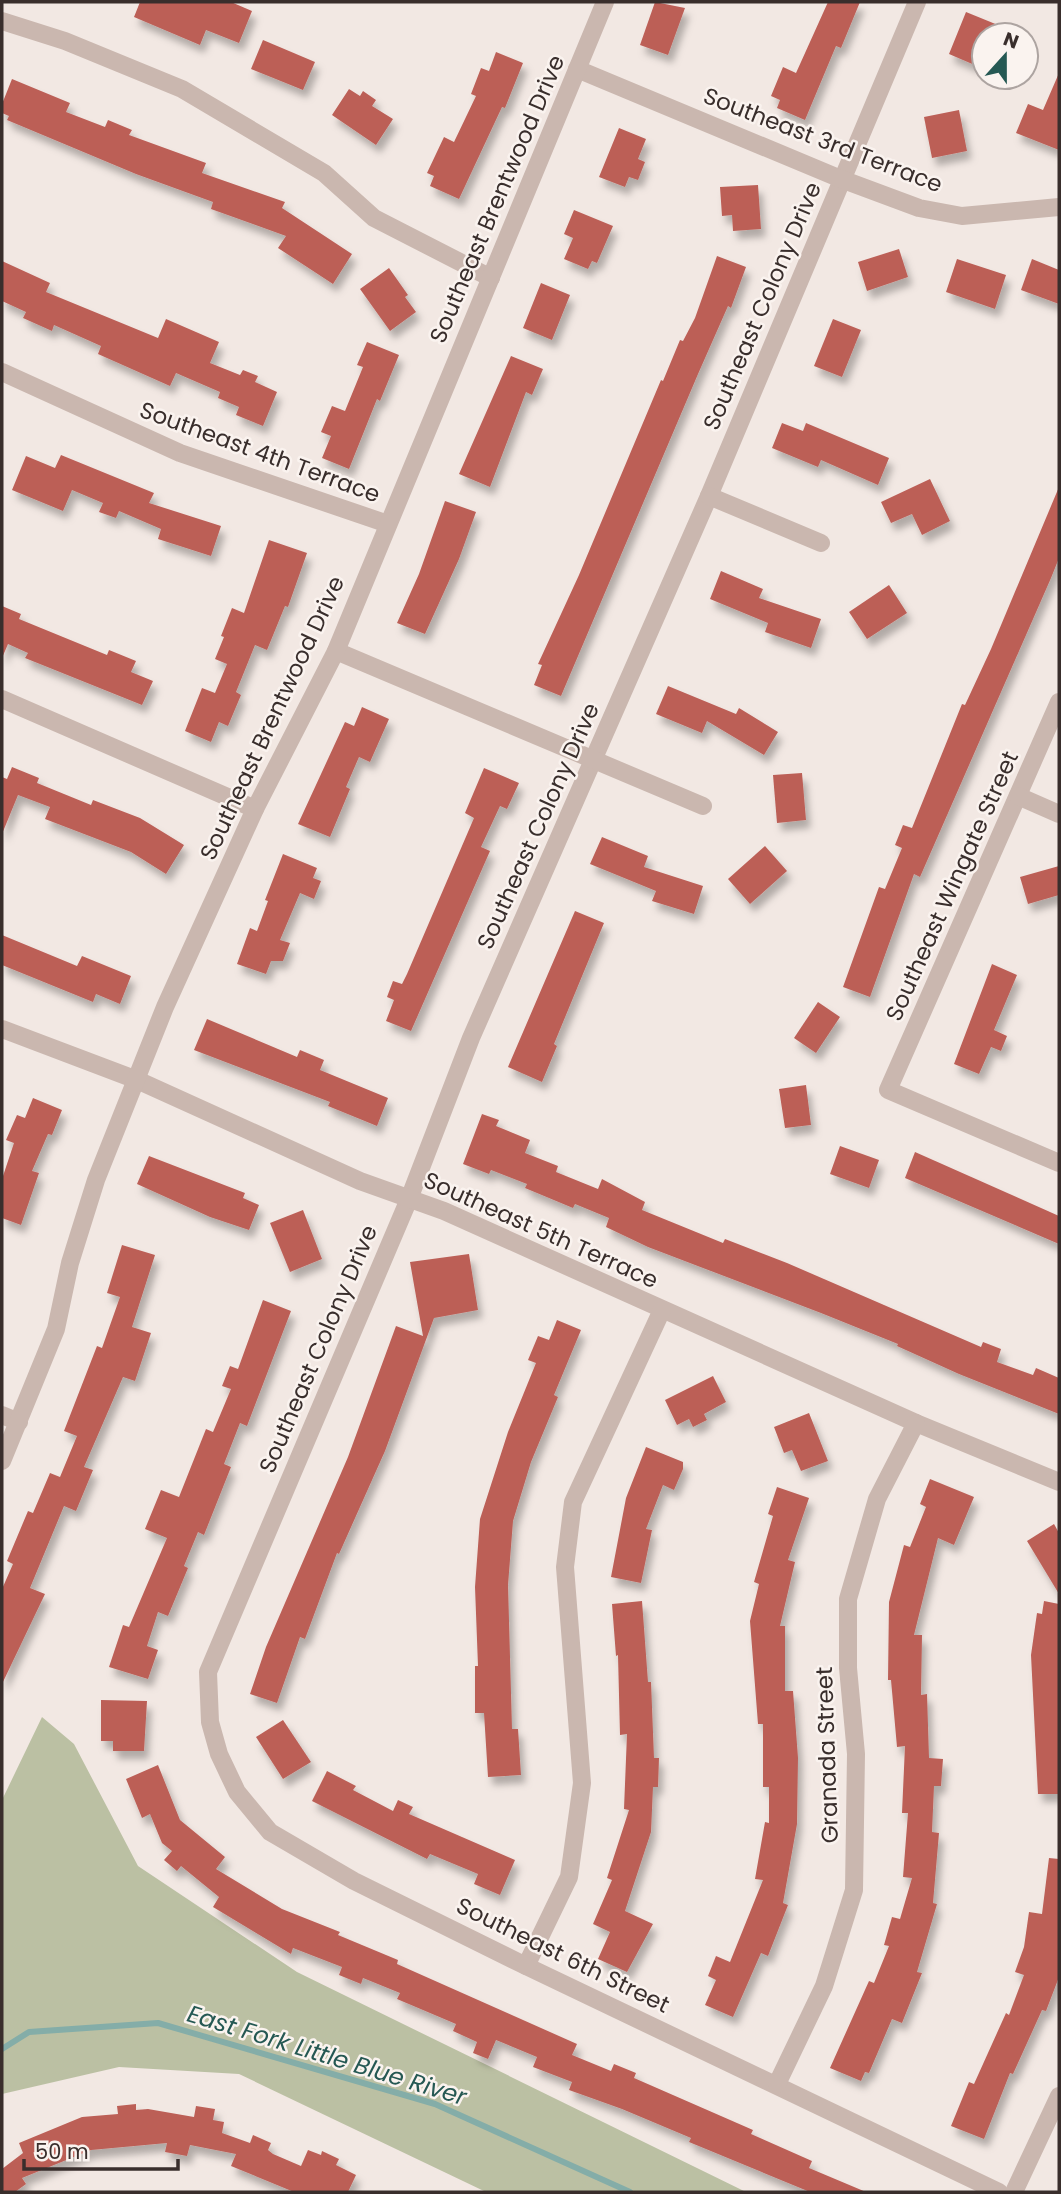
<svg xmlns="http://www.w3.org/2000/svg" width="1061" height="2194" font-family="Poppins,sans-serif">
<defs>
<filter id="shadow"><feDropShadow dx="4.5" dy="8" stdDeviation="3.5" flood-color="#0004"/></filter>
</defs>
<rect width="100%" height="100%" fill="#f2e8e3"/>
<polygon fill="#bbc0a3" points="42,1717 74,1744 138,1866 297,1972 746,2192 486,2192 239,2074 119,2067 2,2094 2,1800"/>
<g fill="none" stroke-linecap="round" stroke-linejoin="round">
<polyline stroke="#84ada8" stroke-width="6" points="2,2049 29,2032 158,2023 435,2104 630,2192"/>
</g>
<g fill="#bc5f57" filter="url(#shadow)">
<polygon points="140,2 231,2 252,11 239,43 206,30 200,45 134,17"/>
<polygon points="655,2 685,8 668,55 640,45"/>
<polygon points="828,2 860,2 841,48 836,46 805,120 777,108 780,100 771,96 783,67 796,73"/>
<polygon points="966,12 1020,34 1020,35 984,35 984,48 977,66 949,54"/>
<polygon points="263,40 315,62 303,90 251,69"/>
<polygon points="496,52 523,63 505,108 502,107 459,199 430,186 434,176 427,173 444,137 454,142 476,96 471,94 481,68 489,71"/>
<polygon points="1059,73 1059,150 1016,133 1028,104 1043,110"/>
<polygon points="12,79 70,103 66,112 105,127 108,120 132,130 129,135 206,163 202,173 285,202 282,208 352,254 333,284 278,248 286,236 211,209 213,202 136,174 7,120 9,116 2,113 2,104"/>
<polygon points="349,89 360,96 363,91 376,100 372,106 393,119 376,145 332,115"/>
<polygon points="959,110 967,151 932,158 924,117"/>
<polygon points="619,128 646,139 638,159 645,162 638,180 629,177 625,187 599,177"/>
<polygon points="758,185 761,229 733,231 732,215 722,216 720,187"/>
<polygon points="574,210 613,226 597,263 592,261 588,269 564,259 573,238 564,234"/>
<polygon points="899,249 908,277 867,291 858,262"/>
<polygon points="717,256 746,267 731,308 728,306 698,374 561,696 534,685 542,665 538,664 579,575 661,380 663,381 680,340 683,341 695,318"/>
<polygon points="957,259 1006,275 995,309 946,292"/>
<polygon points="1032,259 1059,270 1059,304 1021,290"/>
<polygon points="2,261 50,283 46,292 158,338 166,319 219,342 210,363 240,375 243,370 258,376 255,382 277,392 263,426 236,415 239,407 218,398 220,392 176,373 170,386 98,354 101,346 54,325 52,331 23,318 26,312 2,301"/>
<polygon points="389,268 408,295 405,297 416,312 390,331 360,289"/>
<polygon points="541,283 570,295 552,340 523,328"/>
<polygon points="833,319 861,330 842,377 814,366"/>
<polygon points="367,342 399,355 380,401 377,399 349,469 322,458 331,436 321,432 332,406 345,411 363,367 357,365"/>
<polygon points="511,356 543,369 532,395 526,392 490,487 459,474"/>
<polygon points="782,423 803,431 806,423 889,458 878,485 821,460 818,467 772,448"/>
<polygon points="61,455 154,493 149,503 221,526 211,556 158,539 161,529 119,511 116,518 99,512 103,503 72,490 63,511 12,490 26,456 55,468"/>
<polygon points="930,479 950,521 922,535 912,514 891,523 881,502"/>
<polygon points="1059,487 1059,558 1051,578 920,877 914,874 870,997 843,987 879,887 885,889 902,848 895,845 903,825 912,828 962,704 965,705 991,649"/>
<polygon points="445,501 476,512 459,559 425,634 397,623 419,574"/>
<polygon points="269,540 307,553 288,607 285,606 267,650 255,645 236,692 241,695 228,726 219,722 211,742 185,731 202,688 215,693 227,664 215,659 224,637 221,636 232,608 244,613"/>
<polygon points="721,571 763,589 759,598 821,619 811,648 765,632 768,623 710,599"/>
<polygon points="889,585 907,613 867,639 849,612"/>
<polygon points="2,606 21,614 19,619 107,655 109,650 136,661 131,672 153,681 142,705 25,658 28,653 8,644 2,658"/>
<polygon points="668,686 736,714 739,708 778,732 764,755 707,721 702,733 656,714"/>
<polygon points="362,707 389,719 370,762 359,757 346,787 350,789 330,837 298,824 345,722 354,726"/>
<polygon points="12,767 39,778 37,783 91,805 93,800 140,818 184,845 166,874 131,852 45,819 50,807 18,795 2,834 2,777 7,779"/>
<polygon points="484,768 519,783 507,809 500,806 481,847 490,851 411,1031 386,1021 394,1000 387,997 393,981 402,984 407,974 474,818 465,813"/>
<polygon points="802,773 806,820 777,823 773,775"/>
<polygon points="602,837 648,856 644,867 703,886 694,914 652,901 656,891 590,864"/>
<polygon points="765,846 787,871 750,904 728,879"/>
<polygon points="283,854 317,868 313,878 321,881 314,899 300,893 280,940 290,943 283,961 271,961 266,974 237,964 250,928 257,931 268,901 265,900"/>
<polygon points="1059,866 1059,895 1028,904 1020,877"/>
<polygon points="575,911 604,923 554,1044 557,1046 542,1082 508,1067"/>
<polygon points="2,935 77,966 82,956 131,976 120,1004 96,994 93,1002 2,965"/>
<polygon points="992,964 1017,975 994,1030 1007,1036 1001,1051 991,1047 979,1074 954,1064"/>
<polygon points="818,1002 840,1017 816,1053 794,1038"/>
<polygon points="207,1019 297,1057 300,1050 324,1060 320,1070 388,1098 377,1126 328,1106 330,1102 194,1050"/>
<polygon points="806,1085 811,1125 785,1128 779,1089"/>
<polygon points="33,1098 62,1110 52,1135 48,1134 32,1171 39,1173 21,1225 2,1218 2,1179 14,1143 6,1140 17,1115 25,1118"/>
<polygon points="482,1114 499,1120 496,1126 530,1140 525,1153 558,1166 556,1172 598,1189 602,1179 645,1202 642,1210 723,1243 725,1239 787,1263 981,1347 983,1342 1001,1349 997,1362 1033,1375 1036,1368 1059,1378 1059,1414 959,1374 897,1346 898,1344 821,1313 648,1247 606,1227 609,1218 575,1204 573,1208 525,1188 527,1184 491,1170 489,1174 463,1164"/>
<polygon points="840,1146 879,1160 869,1188 830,1174"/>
<polygon points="915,1152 1059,1216 1059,1244 905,1178"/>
<polygon points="149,1156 245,1193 243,1198 259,1205 249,1230 210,1217 137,1184"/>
<polygon points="303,1210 322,1259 290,1272 270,1223"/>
<polygon points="122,1245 155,1255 132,1327 151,1333 135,1381 123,1377 84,1467 93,1470 76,1511 64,1506 30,1588 45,1594 2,1684 2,1589 13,1564 7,1561 28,1511 33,1513 50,1473 60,1477 77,1436 64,1431 97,1346 102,1348 120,1297 107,1293"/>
<polygon points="469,1254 478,1310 434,1318 385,1451 339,1554 337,1553 305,1639 300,1637 277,1703 250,1694 266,1647 348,1457 396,1326 423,1336 410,1262"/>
<polygon points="263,1300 291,1311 247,1426 240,1423 224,1464 231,1467 204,1535 198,1532 184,1566 188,1568 168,1616 158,1612 147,1646 158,1650 148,1679 109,1667 123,1625 129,1627 167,1538 145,1529 161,1490 179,1497 206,1429 213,1432 231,1389 222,1386 230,1366 238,1369"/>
<polygon points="557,1320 581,1330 554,1395 558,1397 531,1462 513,1521 508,1585 512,1729 518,1729 521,1775 488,1777 484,1713 475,1713 475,1666 478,1666 475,1587 480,1519 508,1432 536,1363 528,1360 538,1336 549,1340"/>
<polygon points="713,1376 726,1402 704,1414 707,1420 693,1427 689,1419 677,1425 665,1400"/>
<polygon points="809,1413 828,1461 801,1471 792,1450 784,1453 774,1427"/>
<polygon points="646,1447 683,1462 683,1469 674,1490 663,1485 646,1529 652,1530 641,1583 611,1577 626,1498"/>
<polygon points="930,1479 974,1497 954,1545 938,1538 914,1635 922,1635 921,1695 927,1694 929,1758 943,1759 941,1786 934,1786 932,1832 939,1833 933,1903 937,1904 917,1972 922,1973 902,2023 892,2019 869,2073 865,2072 861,2081 830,2068 869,1981 874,1983 889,1946 884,1945 892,1917 900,1919 912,1878 903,1877 908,1813 902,1813 905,1746 897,1747 891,1680 888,1680 889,1602 904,1545 910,1547 926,1507 920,1504"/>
<polygon points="777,1487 809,1498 788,1560 795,1562 780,1626 785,1626 785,1691 793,1691 798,1758 797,1824 783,1903 788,1905 768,1956 761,1953 733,2017 705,2005 716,1980 708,1976 716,1956 730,1962 763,1880 755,1879 765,1822 769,1823 769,1787 763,1787 763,1724 758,1724 750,1621 759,1584 754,1582 773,1516 768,1514"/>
<polygon points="1054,1524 1059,1533 1059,1594 1027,1541"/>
<polygon points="642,1601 648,1682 651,1682 654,1758 659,1758 658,1787 653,1787 651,1832 625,1911 653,1924 627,1972 598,1959 610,1932 593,1924 612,1880 607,1878 629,1810 624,1809 627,1734 620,1735 618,1655 616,1656 612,1604"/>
<polygon points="1044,1601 1059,1604 1059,1794 1038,1794 1031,1655 1037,1613 1042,1614"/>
<polygon points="101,1700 147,1701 144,1751 113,1751 113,1741 101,1741"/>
<polygon points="283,1720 311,1762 283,1779 256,1737"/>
<polygon points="158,1765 180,1820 225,1857 216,1869 282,1909 340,1932 338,1935 398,1960 397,1964 577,2044 572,2055 611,2071 614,2064 636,2073 634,2078 753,2130 751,2134 812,2161 809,2168 866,2192 810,2192 689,2142 691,2138 622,2109 569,2090 572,2082 533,2067 537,2057 496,2040 488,2059 473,2053 477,2042 453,2031 456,2024 397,1999 400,1993 363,1978 361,1984 339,1975 342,1967 293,1948 291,1954 213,1907 219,1897 181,1866 177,1871 164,1860 172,1851 162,1843 150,1814 142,1818 126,1779"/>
<polygon points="327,1771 356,1786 353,1790 393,1811 398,1800 413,1807 409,1814 515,1860 500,1895 474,1884 478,1874 430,1854 427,1859 312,1801"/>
<polygon points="1049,1858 1059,1859 1059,1977 1046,2011 1042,2010 1013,2074 1010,2073 984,2139 951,2126 969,2082 974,2084 1006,2013 1009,2015 1024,1975 1015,1972 1024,1947 1029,1912 1042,1914"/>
<polygon points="136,2104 136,2110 148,2109 194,2117 196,2106 215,2109 213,2120 224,2122 222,2133 250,2143 253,2135 271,2143 268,2150 273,2154 301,2166 308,2150 321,2155 322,2151 339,2159 336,2165 356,2175 348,2192 294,2192 231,2166 236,2154 190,2145 187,2156 165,2152 167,2143 91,2150 22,2178 26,2184 15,2192 2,2192 2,2169 23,2153 19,2143 82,2117 118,2114 117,2106"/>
</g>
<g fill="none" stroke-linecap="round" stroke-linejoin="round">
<g stroke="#cab7af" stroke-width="18">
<polyline points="917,2 709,496 471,1038 409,1199 208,1672 210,1722 219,1754 237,1792 270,1832 354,1881 526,1966 999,2192"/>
<polyline points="2,21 65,41 182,89 324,173 374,218 491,278"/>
<polyline points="577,69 841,179 919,208 962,216 1059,207"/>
<polyline points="2,372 180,453 388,524"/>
<polyline points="709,496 821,543"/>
<polyline points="336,651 703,806"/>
<polyline points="2,699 255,809"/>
<polyline points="1059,702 888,1090 1059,1163"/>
<polyline points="1018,796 1059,814"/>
<polyline points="2,1029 137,1080 360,1181 444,1211 916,1423 1059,1482"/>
<polyline points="2,1415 19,1422"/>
<polyline points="2,1461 56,1329 70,1263 96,1180 165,1007 255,809 336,651 605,2"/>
<polyline points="526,1966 569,1877 582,1783 565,1567 573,1502 662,1310"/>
<polyline points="777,2084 824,1986 854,1890 856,1754 848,1668 848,1599 877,1499 916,1423"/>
<polyline points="1014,2192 1059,2096"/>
</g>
</g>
<g text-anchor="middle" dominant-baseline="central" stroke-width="5" stroke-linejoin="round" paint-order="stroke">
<g font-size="23" fill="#392e2c" stroke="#faf3ef">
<text transform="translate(823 140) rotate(21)">Southeast 3rd Terrace</text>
<text transform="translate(497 199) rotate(-67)">Southeast Brentwood Drive</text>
<text transform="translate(762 306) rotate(-67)">Southeast Colony Drive</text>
<text transform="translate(260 452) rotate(20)">Southeast 4th Terrace</text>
<text transform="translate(272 718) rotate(-65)">Southeast Brentwood Drive</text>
<text transform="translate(538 826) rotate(-66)">Southeast Colony Drive</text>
<text transform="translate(952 886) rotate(-66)">Southeast Wingate Street</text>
<text transform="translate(541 1230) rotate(24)">Southeast 5th Terrace</text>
<text transform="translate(318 1349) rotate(-67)">Southeast Colony Drive</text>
<text transform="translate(827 1755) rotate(-92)">Granada Street</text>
<text transform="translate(563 1955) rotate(26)">Southeast 6th Street</text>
</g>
<g font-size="24" font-style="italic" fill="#255853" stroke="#faf3ef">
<text transform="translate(327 2055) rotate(17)">East Fork Little Blue River</text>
</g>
</g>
<rect width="1061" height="2194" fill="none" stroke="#392e2c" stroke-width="7"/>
<g transform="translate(1005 56) rotate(21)"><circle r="33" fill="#faf3ef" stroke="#ada4a1" stroke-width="2"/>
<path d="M0-5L12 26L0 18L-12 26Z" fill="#255853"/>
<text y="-10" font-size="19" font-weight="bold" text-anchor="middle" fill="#392e2c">N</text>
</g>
<path d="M24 2159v10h154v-10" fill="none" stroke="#392e2c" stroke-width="3.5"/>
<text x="35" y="2159" font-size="21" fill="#392e2c" stroke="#faf3ef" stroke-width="5" paint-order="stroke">50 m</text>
</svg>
